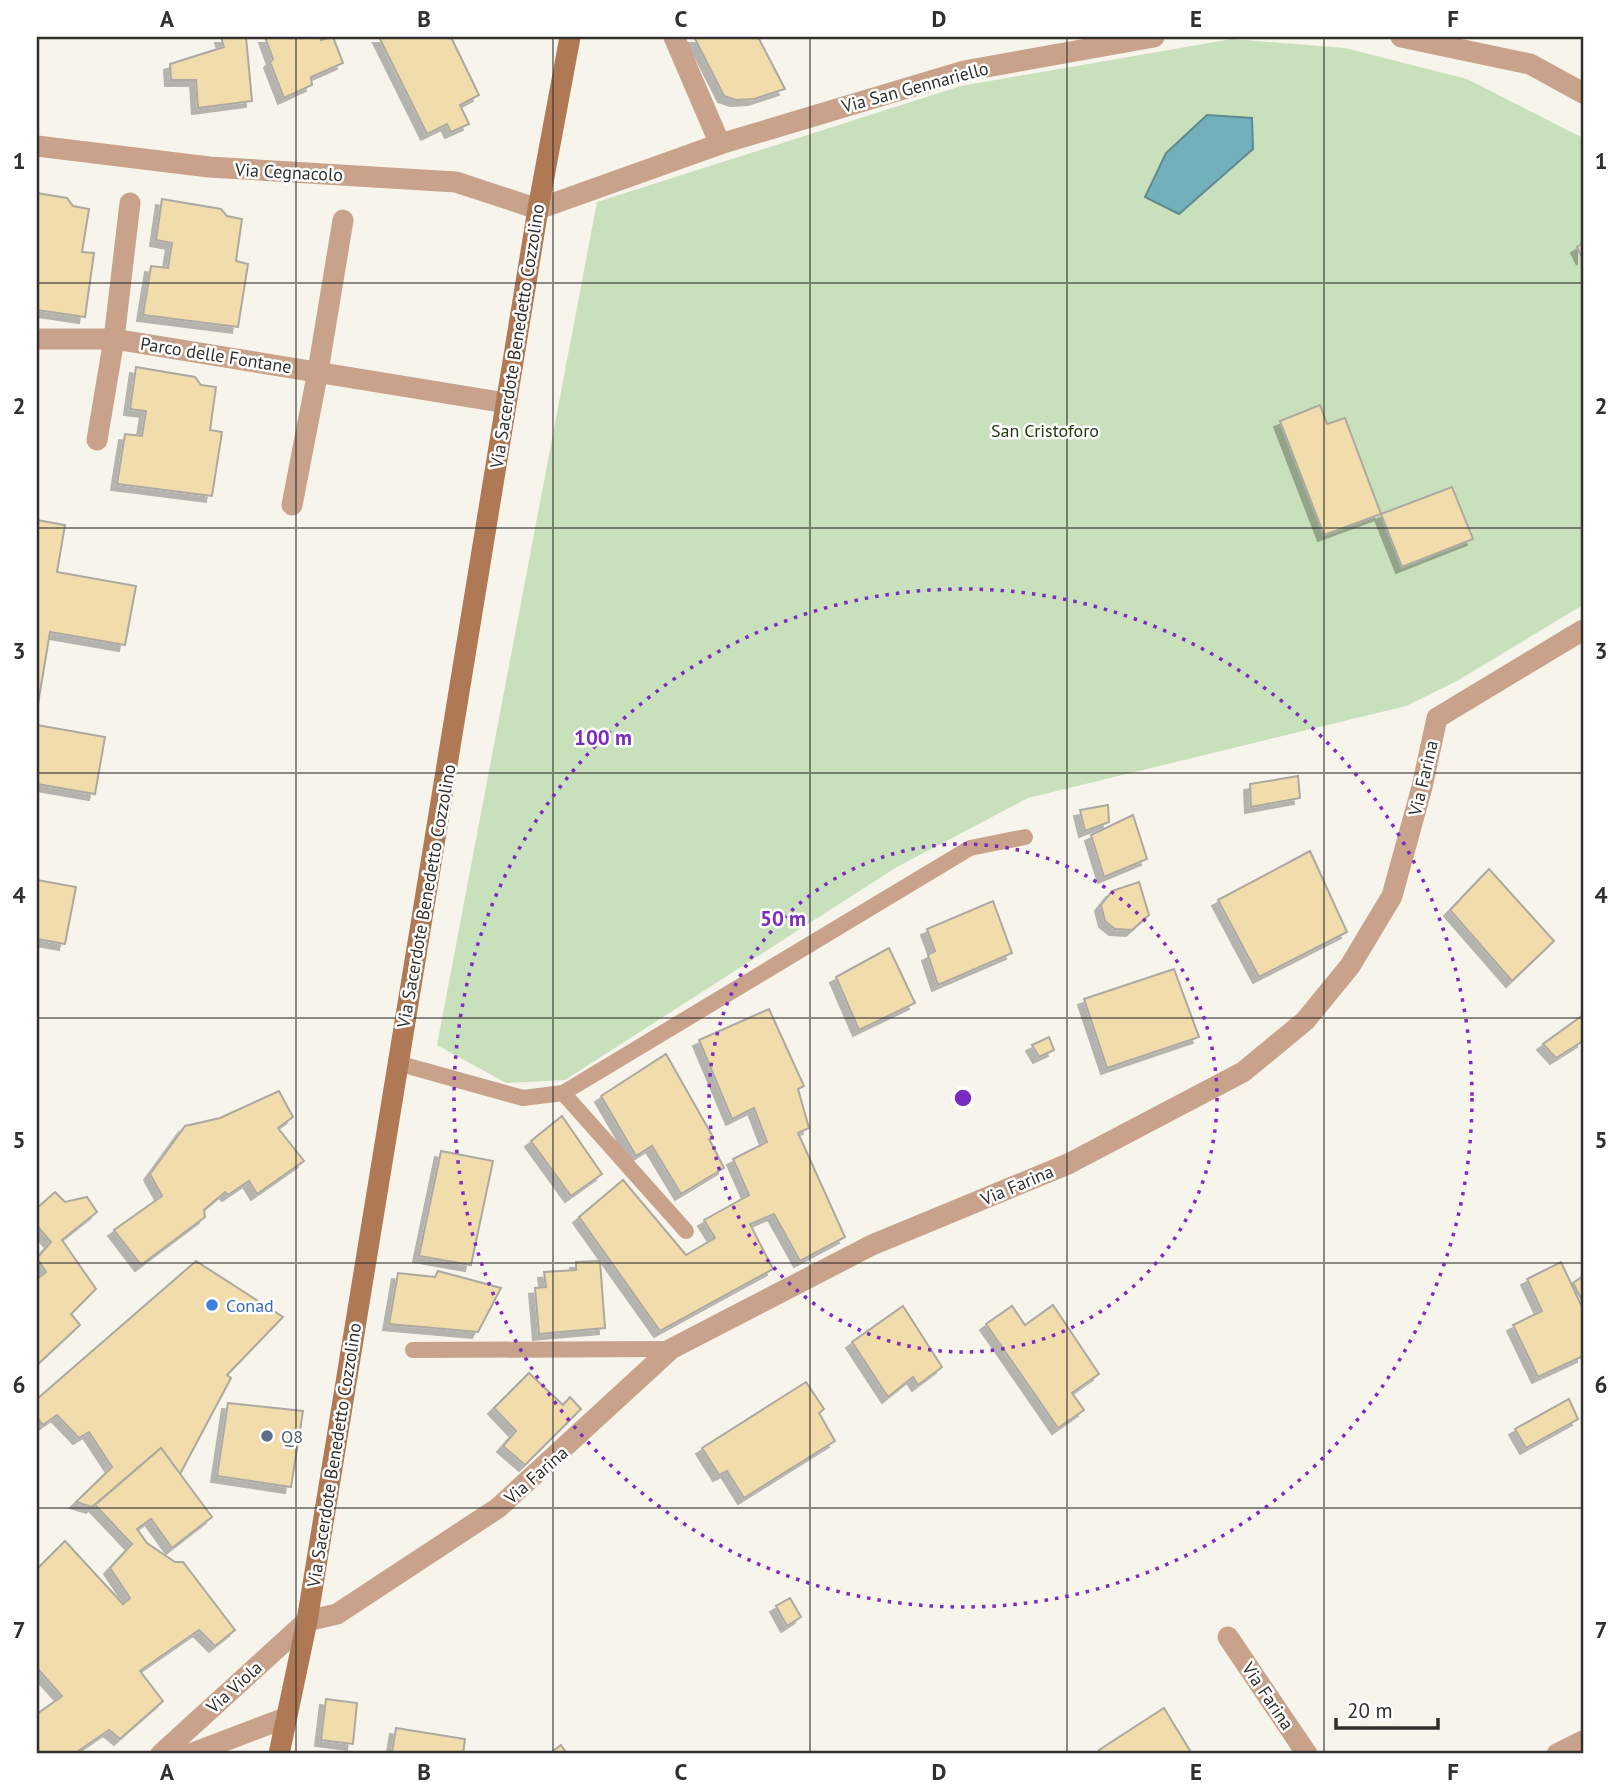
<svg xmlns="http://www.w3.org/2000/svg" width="1620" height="1791" font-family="'PT Sans',sans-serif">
<defs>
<filter id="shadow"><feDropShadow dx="-6" dy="6" stdDeviation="0" flood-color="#0004"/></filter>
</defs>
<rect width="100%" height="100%" fill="#f7f4ec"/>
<polygon fill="#c9e0bd" points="1232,39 1345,48 1467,79 1583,138 1583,605 1457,681 1406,706 1028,798 897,867 565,1080 506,1083 437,1045 597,202 961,86"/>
<polygon fill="#72b1bb" stroke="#5e8a90" stroke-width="2" points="1207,115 1252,118 1253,149 1179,214 1145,197 1166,153"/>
<g fill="#f1dcac" stroke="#aca9a2" stroke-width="2" filter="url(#shadow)">
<polygon points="221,37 246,37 252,101 198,108 196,80 171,80 170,64 224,47"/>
<polygon points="265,37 320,37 321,40 333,37 343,63 311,77 312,85 284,98 270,62 273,59"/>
<polygon points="379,37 451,37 479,95 460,105 469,124 451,132 447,124 427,134"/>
<polygon points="694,37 758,37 785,89 754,99 736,100 724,96"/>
<polygon points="37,193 67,198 73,206 89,209 82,252 94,253 85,317 37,310"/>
<polygon points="162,199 221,209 227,216 242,219 236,261 248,264 238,327 143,315 151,266 168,268 172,243 156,240"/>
<polygon points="1583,243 1583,259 1577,247"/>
<polygon points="136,367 195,377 201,385 216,387 210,430 222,432 212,496 117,484 125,434 142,436 146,411 130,409"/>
<polygon points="1320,405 1327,424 1345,418 1381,514 1324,535 1280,421"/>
<polygon points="1452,487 1473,539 1402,567 1381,514"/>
<polygon points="37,520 65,525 57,572 136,586 125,645 50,632 37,710"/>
<polygon points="37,725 105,737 95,794 37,784"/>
<polygon points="1298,776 1300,798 1251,807 1250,784"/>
<polygon points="1108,805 1109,822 1085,831 1080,810"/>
<polygon points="1133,815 1147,859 1104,877 1091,835"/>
<polygon points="1310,851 1347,932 1259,977 1218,900"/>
<polygon points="1489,869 1554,941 1512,981 1450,910"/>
<polygon points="37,880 76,887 65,944 37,939"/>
<polygon points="1139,882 1149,915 1132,930 1115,929 1105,921 1101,905 1112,891"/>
<polygon points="993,901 1012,953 938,985 928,955 935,951 927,929"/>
<polygon points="889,948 915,1003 859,1030 836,977"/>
<polygon points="1174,969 1199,1037 1107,1068 1084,999"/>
<polygon points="769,1009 804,1086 798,1089 809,1128 798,1133 845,1237 800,1261 774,1214 750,1224 773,1269 660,1331 579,1217 623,1180 686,1255 715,1238 704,1220 749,1195 733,1159 767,1142 754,1108 732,1119 699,1040"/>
<polygon points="1583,1015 1583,1041 1556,1058 1543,1044"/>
<polygon points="1049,1037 1054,1050 1039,1057 1032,1045"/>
<polygon points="666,1054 713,1137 709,1139 724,1168 681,1194 652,1146 636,1156 601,1096"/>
<polygon points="279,1091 293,1117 278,1128 304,1161 257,1194 249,1181 228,1195 225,1192 204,1210 205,1217 141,1265 114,1230 162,1196 150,1174 185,1126 220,1118"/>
<polygon points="562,1116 602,1174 571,1196 531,1141"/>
<polygon points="441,1151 493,1161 471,1265 419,1256"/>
<polygon points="55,1192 65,1202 87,1197 97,1212 62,1240 96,1289 71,1314 80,1325 37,1365 37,1279 46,1272 37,1258 51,1242 37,1226 37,1208"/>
<polygon points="196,1261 283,1317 227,1375 231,1378 180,1474 161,1448 92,1507 76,1502 112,1467 89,1432 79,1438 57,1415 43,1425 37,1418 37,1399"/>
<polygon points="600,1261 605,1328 539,1334 535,1288 546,1287 544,1272 576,1270 576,1262"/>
<polygon points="1561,1262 1583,1309 1583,1356 1538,1377 1513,1325 1542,1311 1527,1279"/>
<polygon points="438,1271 501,1288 478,1332 389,1324 398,1273 435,1277"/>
<polygon points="1583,1276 1583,1302 1573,1283"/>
<polygon points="1053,1305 1099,1374 1072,1393 1084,1410 1058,1428 986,1324 1012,1306 1025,1325"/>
<polygon points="903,1306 942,1367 918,1385 913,1377 888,1397 852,1342"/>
<polygon points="529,1373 563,1405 570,1397 581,1409 525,1465 503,1446 516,1431 494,1408"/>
<polygon points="806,1382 824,1409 819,1413 835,1441 744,1498 727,1471 719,1475 702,1448"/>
<polygon points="1569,1399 1578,1419 1526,1448 1515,1429"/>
<polygon points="228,1403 303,1411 291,1487 217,1476"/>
<polygon points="161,1448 212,1517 172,1548 151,1519 137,1529 147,1543 175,1562 183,1562 235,1630 215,1646 199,1630 140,1671 163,1701 120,1739 109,1730 74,1754 37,1754 37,1714 62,1696 37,1668 37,1569 65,1541 123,1604 130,1598 110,1568 132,1544 95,1505"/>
<polygon points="790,1598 801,1617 787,1626 776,1606"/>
<polygon points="326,1699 357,1703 353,1744 321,1740"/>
<polygon points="1164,1708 1192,1754 1102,1754 1099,1750"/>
<polygon points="396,1728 465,1739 463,1754 392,1752"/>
<polygon points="561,1745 567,1754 549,1754"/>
</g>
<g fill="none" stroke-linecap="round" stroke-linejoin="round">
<g stroke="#c8a28a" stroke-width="16">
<polyline points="397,1063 523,1098 563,1093 970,848 1025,837"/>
<polyline points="563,1093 686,1231"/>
<polyline points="413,1350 671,1349"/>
</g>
<g stroke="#c8a28a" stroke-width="21">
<polyline points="674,37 720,144"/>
<polyline points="1401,37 1530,64 1583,93"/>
<polyline points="37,146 209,167 456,182 538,209 720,144 964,71 1154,37"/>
<polyline points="37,339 114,339 506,403"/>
<polyline points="97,440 114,339 130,203"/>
<polyline points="292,505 318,371 343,220"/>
<polyline points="1228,1637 1307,1754"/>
<polyline points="161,1754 307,1621 337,1614 498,1508 671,1349 872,1245 1068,1164 1243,1072 1305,1021 1350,966 1392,896 1422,787 1437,718 1583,630"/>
<polyline points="190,1754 285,1718"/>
<polyline points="1557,1754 1583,1741"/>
</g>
<polyline stroke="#b07955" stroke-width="21" points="279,1754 307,1621 538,209 570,37"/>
</g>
<path fill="none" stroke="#31302d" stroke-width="2" stroke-opacity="0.55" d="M296,37V1754M553,37V1754M810,37V1754M1067,37V1754M1324,37V1754M37,283H1583M37,528H1583M37,773H1583M37,1018H1583M37,1263H1583M37,1508H1583"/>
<g fill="none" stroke="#7b2cbf" stroke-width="3.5" stroke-dasharray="3.5 7">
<circle cx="963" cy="1098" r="254"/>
<circle cx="963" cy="1098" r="509"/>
</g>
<circle fill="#3f7fe0" stroke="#fff" stroke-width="2.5" cx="212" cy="1305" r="7"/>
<circle fill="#5c6f8a" stroke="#fff" stroke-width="2.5" cx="267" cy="1436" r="7"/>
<g text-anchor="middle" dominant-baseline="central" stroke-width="5" stroke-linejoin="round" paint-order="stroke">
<g font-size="18" fill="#31302d" stroke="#fff">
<text transform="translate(915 87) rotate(-15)">Via San Gennariello</text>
<text transform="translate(289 172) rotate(3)">Via Cegnacolo</text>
<text transform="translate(517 336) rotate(-81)">Via Sacerdote Benedetto Cozzolino</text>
<text transform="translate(216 355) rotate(9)">Parco delle Fontane</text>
<text transform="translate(1423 778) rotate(-77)">Via Farina</text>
<text transform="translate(426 896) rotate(-80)">Via Sacerdote Benedetto Cozzolino</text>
<text transform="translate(1017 1185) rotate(-23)">Via Farina</text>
<text transform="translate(334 1455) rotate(-81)">Via Sacerdote Benedetto Cozzolino</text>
<text transform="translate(536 1475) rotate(-41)">Via Farina</text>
<text transform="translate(234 1687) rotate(-42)">Via Viola</text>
<text transform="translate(1268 1696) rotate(56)">Via Farina</text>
</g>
<g font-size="18" fill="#203a0d" stroke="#fff">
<text x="1045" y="430">San Cristoforo</text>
</g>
<g font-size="18" fill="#366cbe" stroke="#fff" text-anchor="start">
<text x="226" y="1305">Conad</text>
</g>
<g font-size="18" fill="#4e5e75" stroke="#fff" text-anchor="start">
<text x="281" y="1436">Q8</text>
</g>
</g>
<circle cx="963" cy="1098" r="10" fill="#7b2cbf" stroke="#fff" stroke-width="3.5"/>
<g font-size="21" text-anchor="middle" font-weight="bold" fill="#7b2cbf" stroke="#fff" stroke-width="5" stroke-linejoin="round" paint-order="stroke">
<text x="603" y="745">100 m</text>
<text x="783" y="926">50 m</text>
</g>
<rect width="1620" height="1791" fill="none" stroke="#ffffff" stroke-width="77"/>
<path d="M1336 1718v10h102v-10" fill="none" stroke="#31302d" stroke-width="3.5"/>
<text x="1347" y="1718" font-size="21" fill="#31302d" stroke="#ffffff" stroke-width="5" paint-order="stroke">20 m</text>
<rect x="38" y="38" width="1544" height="1714" fill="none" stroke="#31302d" stroke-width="2.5"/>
<g font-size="23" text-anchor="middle" font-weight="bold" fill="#31302d">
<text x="167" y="27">A</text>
<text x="424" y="27">B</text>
<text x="681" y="27">C</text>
<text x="939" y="27">D</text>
<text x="1196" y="27">E</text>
<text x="1453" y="27">F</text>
<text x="19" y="169">1</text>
<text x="1601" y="169">1</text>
<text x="19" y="414">2</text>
<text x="1601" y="414">2</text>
<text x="19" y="659">3</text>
<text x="1601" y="659">3</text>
<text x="19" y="903">4</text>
<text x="1601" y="903">4</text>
<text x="19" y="1148">5</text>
<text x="1601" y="1148">5</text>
<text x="19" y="1393">6</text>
<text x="1601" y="1393">6</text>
<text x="19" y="1638">7</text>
<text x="1601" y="1638">7</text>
<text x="167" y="1780">A</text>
<text x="424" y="1780">B</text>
<text x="681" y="1780">C</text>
<text x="939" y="1780">D</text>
<text x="1196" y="1780">E</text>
<text x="1453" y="1780">F</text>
</g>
</svg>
